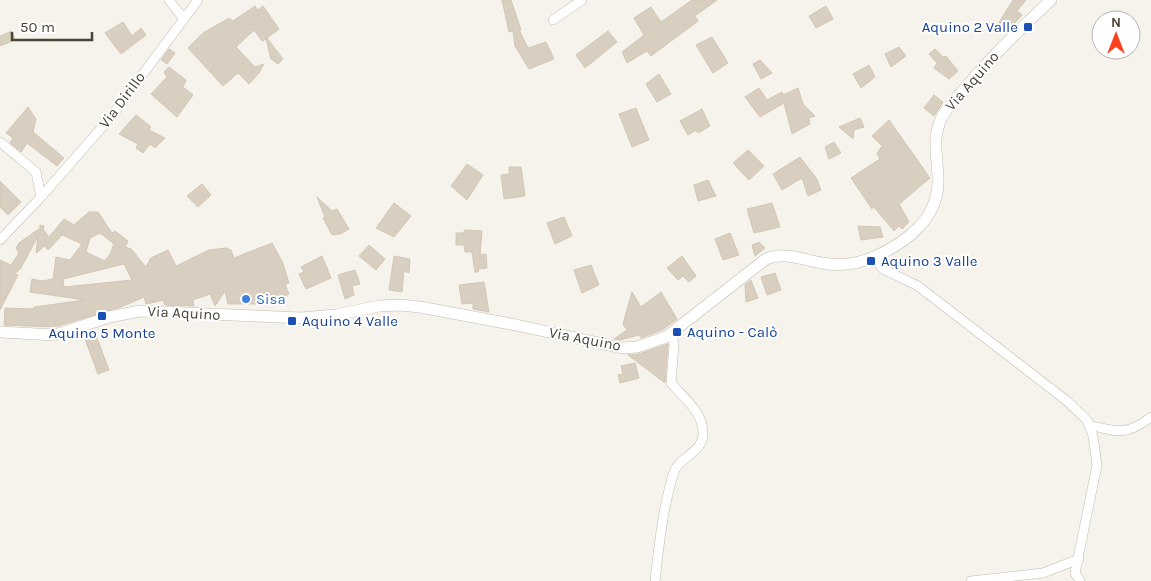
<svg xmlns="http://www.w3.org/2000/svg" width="1151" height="581" font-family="Karla,sans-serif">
<rect width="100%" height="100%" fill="#f6f3ec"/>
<g fill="#d8cfc1" stroke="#d3c7b4" fill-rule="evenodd">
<polygon points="502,0 511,0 521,30 519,30 528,48 546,42 554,59 529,69 515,46 513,31 509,32"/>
<polygon points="692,0 717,0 695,16 698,21 651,56 647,51 627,63 622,52 644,35 634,18 651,7 661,22"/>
<polygon points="1013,0 1026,0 1017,11 1022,15 1008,31 998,24"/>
<polygon points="255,6 258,10 263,6 279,29 267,38 283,59 278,64 271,59 266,39 262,41 254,30 236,47 255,67 264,64 259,73 249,84 238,73 223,86 188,48 203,33 229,18 233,21"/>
<polygon points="826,6 833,19 816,28 809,16"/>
<polygon points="123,22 132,36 141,28 146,35 121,54 105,33"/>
<polygon points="12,31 15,40 0,46 0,36"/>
<polygon points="608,31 617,42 585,68 576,55"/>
<polygon points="712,37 728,63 713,73 696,45"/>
<polygon points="899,47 906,56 891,67 885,54"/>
<polygon points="169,49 175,53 167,64 161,60"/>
<polygon points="935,49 943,57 946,56 958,71 949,79 934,68 937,63 929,54"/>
<polygon points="760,60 772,73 761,79 753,64"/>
<polygon points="869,65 875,77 861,88 853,74"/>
<polygon points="169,67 186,80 183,87 193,95 177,117 151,94 167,77 164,72"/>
<polygon points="659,74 671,94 657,102 646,84"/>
<polygon points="759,88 767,100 782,92 783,95 798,88 803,104 815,116 809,118 810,124 792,134 784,103 760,117 745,97"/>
<polygon points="934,95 943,102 934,116 924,108"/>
<polygon points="28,107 36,119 33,132 64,158 57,166 27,143 21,152 10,143 13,138 6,133"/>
<polygon points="636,108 649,140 632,147 619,114"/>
<polygon points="702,109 710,126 698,133 696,130 688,135 680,121"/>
<polygon points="136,115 151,127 149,130 165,138 155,148 150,144 143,153 136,148 138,144 119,134"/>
<polygon points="860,118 864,127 854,130 853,139 839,127"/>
<polygon points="889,120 930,178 899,204 909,222 902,229 899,226 894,231 873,206 872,209 851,178 880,159 877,153 882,146 872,136"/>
<polygon points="834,142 841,153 829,159 825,147"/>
<polygon points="748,150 764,166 749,180 733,163"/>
<polygon points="800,157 817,179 821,190 808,196 802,178 782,190 773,174"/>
<polygon points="467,164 483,175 467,200 451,186"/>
<polygon points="509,167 521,167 525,196 504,199 501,175 509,174"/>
<polygon points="708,180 716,196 698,201 694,185"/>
<polygon points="0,181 21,202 8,215 0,207"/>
<polygon points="202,184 211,195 198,207 187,196"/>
<polygon points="317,197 332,211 337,209 349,229 340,234 332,235 323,218 325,217"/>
<polygon points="394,203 411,216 394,237 376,228"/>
<polygon points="772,203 780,227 754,233 747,209"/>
<path d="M89,212H98L112,233L115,231L128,241L125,247L131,249L146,267L151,258L168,250L176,266L209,250L226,248L231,250L234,258L272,243L282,261L289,283L285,284L289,294L268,304H228L225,291L215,306L210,294L193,300L194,306L165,305L163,300L146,304L144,297L121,307L54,327L4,325L5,308L34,309V307L85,300L30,292L32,279L42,281L53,279L56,257L70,260L82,244L62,235L48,250L45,246L36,253L38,236L21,268L15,274L18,275L0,310V260L11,265L19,253L16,248L19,243L40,228V225L44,226L43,229L49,237L64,219L74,225ZM100,233L114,244L110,254L105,261L86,252L90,238ZM124,264L132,280L64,287L63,279Z"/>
<polygon points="564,217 572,236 555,244 547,223"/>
<polygon points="858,226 880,227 883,237 861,240"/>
<polygon points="465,230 482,231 480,255 486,254 487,268 479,269 478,272 475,272 472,252 465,252 464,245 456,245 456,233 463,233"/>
<polygon points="730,233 739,255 723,260 715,239"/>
<polygon points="759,242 765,248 755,256 752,245"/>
<polygon points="369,245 385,259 376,270 359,256"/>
<polygon points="322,256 331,278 306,289 299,274 304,272 301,267"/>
<polygon points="394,256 410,259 409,273 404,271 402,292 389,290"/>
<polygon points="682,256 696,276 689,282 683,276 678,280 667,268"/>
<polygon points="591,265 599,285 582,293 574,270"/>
<polygon points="355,270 360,284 352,286 354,295 345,299 338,275"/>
<polygon points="775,273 781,290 767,295 761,277"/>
<polygon points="751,280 758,298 746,302 745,285"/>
<polygon points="484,282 489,312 473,309 473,303 462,304 459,285"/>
<polygon points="632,292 641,307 661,292 677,319 662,330 641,338 639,335 620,340 614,339 627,330 623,324"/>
<polygon points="94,330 109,370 98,374 83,334"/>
<polygon points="668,344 665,383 628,355 639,354"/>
<polygon points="635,363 639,378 620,383 618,375 623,374 621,366"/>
</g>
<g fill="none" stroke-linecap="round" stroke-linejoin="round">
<defs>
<g id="minor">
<polyline points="169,0 183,18"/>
<polyline points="553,20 582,0"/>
<polyline points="0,142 36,172 41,197 0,240"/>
<polyline points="41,197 111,117 198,0"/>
<polyline points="873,257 883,269 918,286 1067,401 1087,420 1093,436 1097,465 1075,573 1080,581"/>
<path d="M1089,425C1118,432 1126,436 1151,417"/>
<path d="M655,581C659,545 663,506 674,472C679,457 704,452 703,433C703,412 684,398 671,383L674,344L671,332"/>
<polyline points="971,581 1043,573 1079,559"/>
</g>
<path id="tertiary" d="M0,332L55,335L109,317L140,311L301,318L336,315L379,306L400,305L420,307L516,325L622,348L637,347L666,337L766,259C785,251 803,260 822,263C839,266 858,264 874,257C906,243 939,218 938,180C938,157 931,139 942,117C948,106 958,97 966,87C992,56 1021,28 1051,0"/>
</defs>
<use href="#minor" stroke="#c2bbae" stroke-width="10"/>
<use href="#tertiary" stroke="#c2bbae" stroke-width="12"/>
<use href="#minor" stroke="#fff" stroke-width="9"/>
<use href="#tertiary" stroke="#fff" stroke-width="11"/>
</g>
<g fill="#1a4fb4" stroke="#fff" stroke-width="2">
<rect x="1023" y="22" width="10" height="10" rx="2.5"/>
<rect x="866" y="256" width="10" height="10" rx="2.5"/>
<rect x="97" y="311" width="10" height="10" rx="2.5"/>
<rect x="287" y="316" width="10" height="10" rx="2.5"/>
<rect x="672" y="327" width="10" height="10" rx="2.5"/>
</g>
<circle fill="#3f7fe0" stroke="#fff" stroke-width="2" cx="246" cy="299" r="5"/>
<g text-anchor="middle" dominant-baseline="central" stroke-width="4" stroke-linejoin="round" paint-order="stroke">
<g font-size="15" fill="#164399" stroke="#fff" text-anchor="start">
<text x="1018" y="27" text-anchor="end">Aquino 2 Valle</text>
<text x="881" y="261">Aquino 3 Valle</text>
<text x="302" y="321">Aquino 4 Valle</text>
<text x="687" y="332">Aquino - Calò</text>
<text x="102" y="333" text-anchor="middle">Aquino 5 Monte</text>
</g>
<g font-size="15" fill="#4b4439" stroke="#fff">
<text transform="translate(972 81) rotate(-49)">Via Aquino</text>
<text transform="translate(122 100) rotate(-53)">Via Dirillo</text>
<text transform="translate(184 313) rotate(3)">Via Aquino</text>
<text transform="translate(585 339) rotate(11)">Via Aquino</text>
</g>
<g font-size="15" fill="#366cbe" stroke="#fff" text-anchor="start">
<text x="256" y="299">Sisa</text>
</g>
</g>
<g transform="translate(1116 35)"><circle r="24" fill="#ffffff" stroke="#b7b4b0"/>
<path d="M0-4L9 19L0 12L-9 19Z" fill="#fc3f1d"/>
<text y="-8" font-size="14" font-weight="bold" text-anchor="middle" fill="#4b4439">N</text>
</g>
<path d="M12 32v8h80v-8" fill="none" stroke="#4b4439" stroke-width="2.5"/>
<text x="20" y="32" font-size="15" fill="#4b4439" stroke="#ffffff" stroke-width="4" paint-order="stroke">50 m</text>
</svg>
